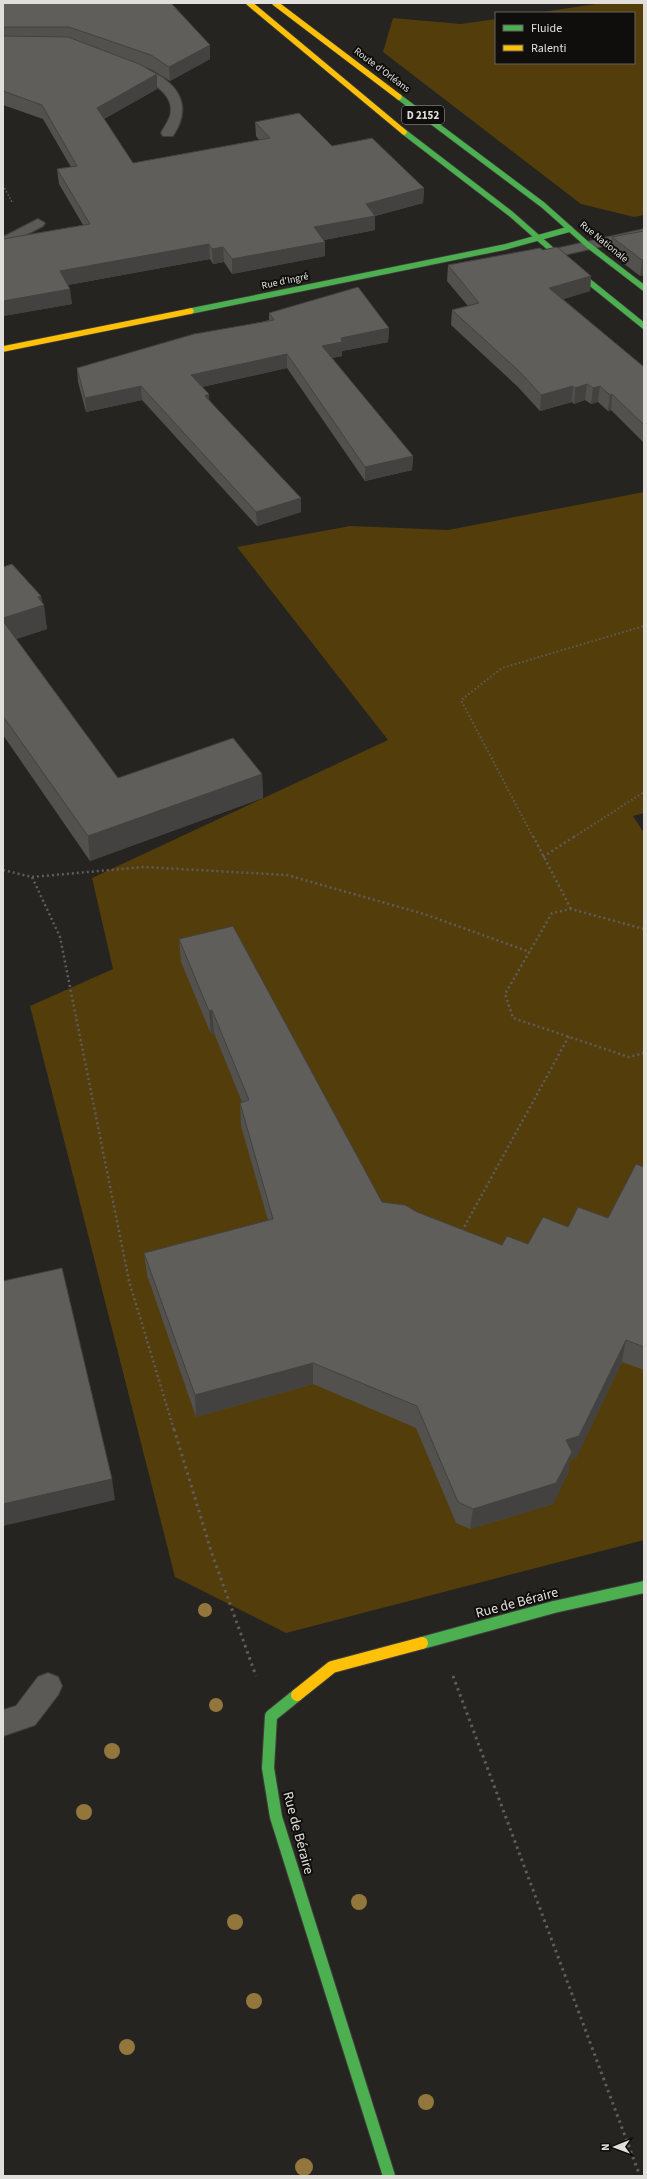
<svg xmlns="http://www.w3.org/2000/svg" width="647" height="2179" font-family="'Source Sans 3',sans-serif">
<rect width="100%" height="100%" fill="#262421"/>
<g fill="#523d0b">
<polygon points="602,3 644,3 644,215 634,217 581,204 383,52 393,18 461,24 496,19 496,63 634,63 634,13 536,13"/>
<polygon points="644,492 644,813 633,816 644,833 644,1540 286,1633 175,1577 30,1006 113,969 92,878 388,740 237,547 350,526 448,530"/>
</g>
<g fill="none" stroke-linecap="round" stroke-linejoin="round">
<defs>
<g id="lane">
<polygon points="38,219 45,223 43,226 3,247 3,237"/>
<polygon points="48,1673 58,1677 62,1686 58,1695 35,1725 3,1736 3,1710 16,1706 38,1677"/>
</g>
<g id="street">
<path d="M130,64C166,73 199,97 173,136H163L161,133C164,127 168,122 170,116C177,91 143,78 125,71L124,68Z"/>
<polygon points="644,229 644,237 555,257 550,256 548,253 550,250"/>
</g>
<g id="fast-far1">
<polyline points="399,97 543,205 588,245 644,288"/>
<polyline points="404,132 511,214 577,272 644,326"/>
<polyline points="191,311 505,247 570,229"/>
</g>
<g id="fast">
<polyline points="422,1643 554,1607 644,1587"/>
<polyline points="297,1695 271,1716 268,1768 276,1817 389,2176"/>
</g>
<g id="slow-far1">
<polyline points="249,3 404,132"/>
<polyline points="275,3 399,97"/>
<polyline points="3,349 191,311"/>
</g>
<polyline id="slow" points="297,1695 332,1667 422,1643"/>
</defs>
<use href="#lane" stroke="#413f3d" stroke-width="2"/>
<use href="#street" stroke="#413f3d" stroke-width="2"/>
<use href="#fast-far1" stroke="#413f3d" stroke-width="7"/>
<use href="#fast" stroke="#413f3d" stroke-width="14"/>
<use href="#slow-far1" stroke="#413f3d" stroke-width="7"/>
<use href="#slow" stroke="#413f3d" stroke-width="14"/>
<polyline stroke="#5f5d5b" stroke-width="1.5" stroke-dasharray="1.5 2" stroke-linecap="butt" points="3,185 12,202"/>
<g stroke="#5f5d5b" stroke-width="2" stroke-dasharray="1.5 2.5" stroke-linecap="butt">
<polyline points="533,837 461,700 502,668 644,626"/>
<polyline points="574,837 644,792"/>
</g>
<g stroke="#5f5d5b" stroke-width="2.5" stroke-dasharray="2 3" stroke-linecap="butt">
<polyline points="533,836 571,909"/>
<polyline points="543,857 575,836"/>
<polyline points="3,870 32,877 60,937 129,1281 174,1430"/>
<polyline points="32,877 144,867 287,875 424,914 530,952"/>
<polyline points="644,929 571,909 552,913 505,994 513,1018 629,1057 644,1053"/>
<polyline points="462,1231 569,1036"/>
</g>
<g stroke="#5f5d5b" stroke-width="3" stroke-dasharray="2.5 4" stroke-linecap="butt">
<polyline points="174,1429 212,1554 256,1676"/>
<polyline points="453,1676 640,2176"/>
</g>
<use href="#lane" fill="#5b5a57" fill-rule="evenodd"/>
<use href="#street" fill="#5b5a57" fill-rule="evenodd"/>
<use href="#fast-far1" stroke="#4caf50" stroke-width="5.5"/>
<use href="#fast" stroke="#4caf50" stroke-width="12"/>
<use href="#slow-far1" stroke="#ffc107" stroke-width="5.5"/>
<use href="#slow" stroke="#ffc107" stroke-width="12"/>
</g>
<g fill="#92763b">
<circle cx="205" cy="1610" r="7"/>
<circle cx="216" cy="1705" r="7"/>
<circle cx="112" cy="1751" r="8"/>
<circle cx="84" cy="1812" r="8"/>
<circle cx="359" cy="1902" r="8"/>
<circle cx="235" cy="1922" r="8"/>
<circle cx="254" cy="2001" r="8"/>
<circle cx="127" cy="2047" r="8"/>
<circle cx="426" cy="2102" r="8"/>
<circle cx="304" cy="2167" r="9"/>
</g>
<g fill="#53514e">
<polygon points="3,3 210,45 210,59 170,81 152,70 145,67 157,74 157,89 104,119 133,163 259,140 256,136 255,122 332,146 424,188 423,203 375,216 375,230 324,240 325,256 232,274 224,262 213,264 210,259 68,285 72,304 3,316 3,239 83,225 59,184 57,169 71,167 43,119 3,105"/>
<polygon points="644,231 644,275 640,276 610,253 612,237"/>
<polygon points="448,265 591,276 590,291 563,299 644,367 644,443 611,410 608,411 598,402 591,404 585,400 574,404 572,402 540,411 518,387 451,325 452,310 468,306 447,281"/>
<polygon points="269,313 389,328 388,342 342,351 342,356 332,358 413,456 412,470 365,481 287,368 202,387 210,401 301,512 257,526 142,400 86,412 78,382 77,368 269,320"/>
<polygon points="3,567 41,596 47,629 16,639 118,778 262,774 263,798 90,861 3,735"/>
<polygon points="179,939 382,1202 417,1212 502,1245 528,1244 568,1227 608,1218 644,1167 644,1370 622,1362 576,1458 570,1459 568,1473 553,1504 470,1529 456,1523 416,1428 313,1384 196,1417 147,1275 144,1253 268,1220 241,1126 240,1103 242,1102 214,1033 211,1034 181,962"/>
</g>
<g fill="#434240">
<polygon points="210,45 210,59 170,81 169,67"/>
<polygon points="157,74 157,89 98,122 97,108"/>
<polygon points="424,188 423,203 375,216 375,230 314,242 314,227 366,204"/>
<polygon points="325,242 325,256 232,274 232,259"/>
<polygon points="209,244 210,259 62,286 60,271"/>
<polygon points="223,247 224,262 213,264 212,249"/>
<polygon points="644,259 644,275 640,276 642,260"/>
<polygon points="591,276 590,291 548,304 549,288"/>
<polygon points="70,289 72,304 3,316 3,301"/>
<polygon points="389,328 388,342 342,351 342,356 322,360 322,346 341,338"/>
<polygon points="287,354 287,368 192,389 191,375"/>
<polygon points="587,384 585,400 574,404 575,388"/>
<polygon points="141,386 142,400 86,412 85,398"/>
<polygon points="573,386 572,402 540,411 541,395"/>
<polygon points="600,386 598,402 591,404 593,388"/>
<polygon points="209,394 210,408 205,396"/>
<polygon points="612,394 611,410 608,411 610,395"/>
<polygon points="413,456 412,470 365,481 365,467"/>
<polygon points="301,498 301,512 257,526 256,512"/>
<polygon points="41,596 42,606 44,605 47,629 4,643 3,632 3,618 38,597"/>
<polygon points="262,774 263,798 90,861 88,836"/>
<polygon points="212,1010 214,1033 211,1034 209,1011"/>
<polygon points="626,1340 622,1362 576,1458 570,1459 568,1473 553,1504 470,1529 473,1509 566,1440"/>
<polygon points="313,1363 313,1384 196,1417 195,1395"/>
<polygon points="112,1479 115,1500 3,1526 3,1504"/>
</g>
<g fill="#605e5b" stroke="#434240">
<polygon points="3,3 171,3 210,45 169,67 151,55 69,27 3,27"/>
<polygon points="3,36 68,37 139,64 155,73 157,74 97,108 133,163 270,138 255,122 299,113 332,146 372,138 424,188 366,204 375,216 314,227 325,242 232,259 223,247 212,249 209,244 60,271 70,289 3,301 3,239 90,224 57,169 77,166 42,105 3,91"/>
<polygon points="644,231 644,259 642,260 612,237"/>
<polygon points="557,247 591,276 549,288 644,367 644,425 612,394 610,395 600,386 593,388 587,384 575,388 573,386 541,395 520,372 452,310 479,303 448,265 540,248 543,250"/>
<polygon points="358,287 389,328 341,338 342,342 322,346 413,456 365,467 287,354 191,375 209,394 205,396 301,498 256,512 141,386 85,398 77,368 194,334 274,320 269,313"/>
<polygon points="12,564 41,596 38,597 44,605 3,618 3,567"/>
<polygon points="3,621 118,778 233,738 262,774 88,836 3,716"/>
<polygon points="233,926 382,1202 405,1205 417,1212 502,1245 507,1236 528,1244 543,1217 568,1227 578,1207 608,1218 636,1164 644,1167 644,1347 626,1340 579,1436 566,1440 572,1452 556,1483 473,1509 458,1502 417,1406 313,1363 195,1395 144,1253 273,1219 240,1103 249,1100 212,1010 209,1011 179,939"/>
<polygon points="62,1268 112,1479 3,1504 3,1281"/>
</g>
<g text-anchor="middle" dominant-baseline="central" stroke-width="4" stroke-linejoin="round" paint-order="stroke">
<g font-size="10" fill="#e1dfdb" stroke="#100e0c">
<text transform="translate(382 70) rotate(37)">Route d'Orléans</text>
<text transform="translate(604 242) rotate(39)">Rue Nationale</text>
<text transform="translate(285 281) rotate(-12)">Rue d'Ingré</text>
</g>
<rect fill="#100e0c" stroke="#a2a09d" stroke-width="1" x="402" y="106" width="42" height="18" rx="3"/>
<g font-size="11" font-weight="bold" fill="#e1dfdb">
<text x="423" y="115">D 2152</text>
</g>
<g font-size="14" fill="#e1dfdb" stroke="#100e0c">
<text transform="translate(517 1603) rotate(-15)">Rue de Béraire</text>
<text transform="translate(298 1833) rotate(75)">Rue de Béraire</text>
</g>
</g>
<rect width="647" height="2179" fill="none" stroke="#e1dfdb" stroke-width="8"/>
<rect x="495" y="12" width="140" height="52" fill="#100e0c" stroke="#64625f"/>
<rect x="503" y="25" width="20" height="6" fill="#4caf50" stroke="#64625f"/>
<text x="531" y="32" font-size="12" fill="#e1dfdb">Fluide</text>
<rect x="503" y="45" width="20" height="6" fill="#ffc107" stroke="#64625f"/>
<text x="531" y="52" font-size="12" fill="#e1dfdb">Ralenti</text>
<g transform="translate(615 2147) rotate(269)" stroke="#100e0c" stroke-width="3" paint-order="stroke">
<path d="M0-3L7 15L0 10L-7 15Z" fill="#e1dfdb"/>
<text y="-6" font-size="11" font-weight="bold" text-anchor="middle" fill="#e1dfdb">N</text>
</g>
</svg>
